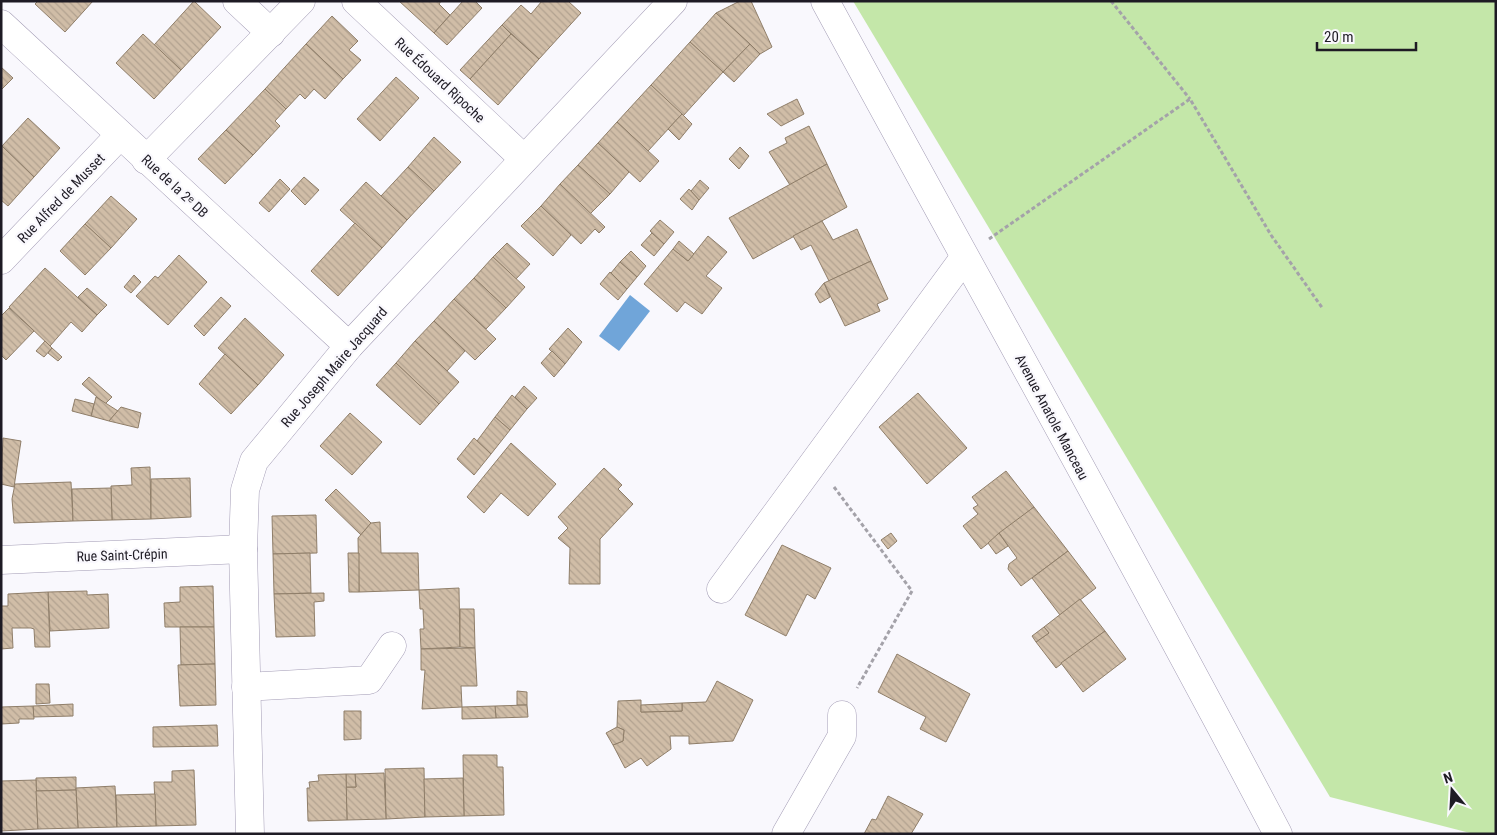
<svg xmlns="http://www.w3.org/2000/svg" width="1497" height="835" font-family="'Roboto Condensed',sans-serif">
<defs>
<pattern id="building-back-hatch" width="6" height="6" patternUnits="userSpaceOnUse" patternTransform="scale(1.25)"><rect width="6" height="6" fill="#d0bda7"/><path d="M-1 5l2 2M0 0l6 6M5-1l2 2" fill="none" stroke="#b2a290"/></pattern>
</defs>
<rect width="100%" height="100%" fill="#f9f8fd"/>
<polygon fill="#c4e7a9" points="853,1 1496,1 1496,834 1474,834 1330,797"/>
<polygon fill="#70a5d9" points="630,295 650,311 619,351 599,336"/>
<g fill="url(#building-back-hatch)" stroke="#8f7e69">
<polygon points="38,1 93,1 65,32 35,4"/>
<polygon points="194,1 221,27 181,70 154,45"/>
<polygon points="399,1 441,1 439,4 450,15 434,33"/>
<polygon points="463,1 475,1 482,8 447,45 434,33"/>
<polygon points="542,1 568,1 581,13 539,59 502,25 521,5 531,14"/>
<polygon points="740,1 751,1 772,47 760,54 716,13"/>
<polygon points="716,13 750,44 723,72 690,42"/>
<polygon points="332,16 358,41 349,50 361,60 343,79 306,44"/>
<polygon points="502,25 511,34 470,79 460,70"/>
<polygon points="143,34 181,70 154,99 116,63"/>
<polygon points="511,34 539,59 498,105 470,79"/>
<polygon points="690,42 723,72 683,116 651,85"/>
<polygon points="306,44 343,79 325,99 314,89 305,99 300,94 286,109 265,89"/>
<polygon points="750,44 760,54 734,82 723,72"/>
<polygon points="1,67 13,78 1,90"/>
<polygon points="396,77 419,98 380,141 357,119"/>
<polygon points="651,85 682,114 648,151 617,122"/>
<polygon points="265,89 286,109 275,121 280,126 253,155 226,130"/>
<polygon points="797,99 804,114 781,126 767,114"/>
<polygon points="682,114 692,124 679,140 668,129"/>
<polygon points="28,118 60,148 34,177 2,146"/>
<polygon points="617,122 659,161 640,182 598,143"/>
<polygon points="809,126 827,164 790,185 769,152 787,143 785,138"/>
<polygon points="226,130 253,155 225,184 198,159"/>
<polygon points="434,137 461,162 434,191 408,167"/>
<polygon points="598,143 629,172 610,194 578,165"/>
<polygon points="2,146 34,177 8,206 1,200"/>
<polygon points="740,147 749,156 739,169 729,159"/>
<polygon points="827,164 847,207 753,259 729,218"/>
<polygon points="578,165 610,194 590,214 560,184"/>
<polygon points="408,167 434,191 407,220 381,196"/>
<polygon points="304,177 319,190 305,205 291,191"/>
<polygon points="280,179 290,189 269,212 259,203"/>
<polygon points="700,180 709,188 699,200 691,191"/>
<polygon points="366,182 407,220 382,248 340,210"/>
<polygon points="560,184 605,227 599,233 595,229 581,244 541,206"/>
<polygon points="689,189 699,200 692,210 680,199"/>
<polygon points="111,196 137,219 111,248 85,224"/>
<polygon points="541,206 571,235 553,256 521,226"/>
<polygon points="660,220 674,232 664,244 650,231"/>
<polygon points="822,221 833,240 857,229 871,261 829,281 811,245 801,250 793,236"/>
<polygon points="355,223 382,248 338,296 311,271"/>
<polygon points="85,224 111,248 85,275 60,251"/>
<polygon points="652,233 664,244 654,256 641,245"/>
<polygon points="708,236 727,252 706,276 722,288 702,314 685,302 677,312 644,284 673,249 688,261"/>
<polygon points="679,241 694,254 688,261 673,249"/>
<polygon points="507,243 530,264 516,279 493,257"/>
<polygon points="631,251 646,266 637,277 620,262"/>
<polygon points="179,255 207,282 168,325 136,296 155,276 158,278"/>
<polygon points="493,257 525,287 506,308 474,278"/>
<polygon points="871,261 888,299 877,304 880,311 845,326 824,283"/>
<polygon points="620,262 637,277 627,289 611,273"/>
<polygon points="45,268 97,315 82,332 71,322 50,346 9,307"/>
<polygon points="610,272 627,289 618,300 600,284"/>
<polygon points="134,275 141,282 131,293 124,287"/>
<polygon points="474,278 506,308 486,329 454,299"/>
<polygon points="824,283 830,297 820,303 815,294"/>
<polygon points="87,288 107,305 97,315 78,297"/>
<polygon points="221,297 231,306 204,336 194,326"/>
<polygon points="454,299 496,339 475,360 434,321"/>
<polygon points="9,308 34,331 6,360 1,355 1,316"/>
<polygon points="245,318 284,355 258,385 218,348"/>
<polygon points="434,321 465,351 447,371 415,341"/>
<polygon points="568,328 582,342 565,364 549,349"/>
<polygon points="45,341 52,348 44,357 36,351"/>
<polygon points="415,341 459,382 439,404 396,363"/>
<polygon points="52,348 62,357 58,361 48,353"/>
<polygon points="552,351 565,364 554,377 541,363"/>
<polygon points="225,354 258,385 231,414 199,384"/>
<polygon points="396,363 439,404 420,425 376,385"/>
<polygon points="89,377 112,397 105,404 82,384"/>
<polygon points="524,386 537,398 527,409 515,397"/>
<polygon points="918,393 967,448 927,484 879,427"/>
<polygon points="512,395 527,409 510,430 495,417"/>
<polygon points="96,397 118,411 109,421 91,416"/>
<polygon points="75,399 94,404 91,416 72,411"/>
<polygon points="121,407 141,413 138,428 109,421"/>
<polygon points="350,413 382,442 352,475 320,446"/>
<polygon points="495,417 510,430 491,454 477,441"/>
<polygon points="3,438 21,441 14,487 1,484"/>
<polygon points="474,438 491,454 474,475 457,459"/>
<polygon points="511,443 556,484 528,516 501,493 484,513 467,497"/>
<polygon points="150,467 151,519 112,520 111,486 132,485 131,468"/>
<polygon points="604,468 622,485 618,489 633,504 600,539 600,584 569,584 570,548 558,538 568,528 558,517"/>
<polygon points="1006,471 1034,507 981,549 963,526 978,514 973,508 978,505 972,497"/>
<polygon points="190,478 191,517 151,519 151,479"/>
<polygon points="71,482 73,521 14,523 12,499 15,484"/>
<polygon points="111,488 112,520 73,521 72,489"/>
<polygon points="336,489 371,523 361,535 325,500"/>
<polygon points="1034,507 1068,551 1021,586 1008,569 1009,564 1017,558 999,533"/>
<polygon points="316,515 317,553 273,554 272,516"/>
<polygon points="380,522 381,553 418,553 419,590 359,592 358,538 371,523"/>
<polygon points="891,533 897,541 888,549 881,540"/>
<polygon points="999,533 1008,546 996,554 988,543"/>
<polygon points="782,545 831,568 815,599 807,594 786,636 745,615"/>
<polygon points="1068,551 1096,588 1060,615 1032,578"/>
<polygon points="310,553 311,593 274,594 273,554"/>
<polygon points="348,553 359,553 359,592 349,592"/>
<polygon points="213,586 214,627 165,627 164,603 180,602 180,587"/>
<polygon points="459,588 460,647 421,649 420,629 424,629 423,609 420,609 419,590"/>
<polygon points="87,591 87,595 108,594 109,628 50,631 48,592"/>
<polygon points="48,592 50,647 35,647 34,629 31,628 12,628 13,648 1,649 1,606 8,606 8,594"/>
<polygon points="324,593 324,601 314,602 315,636 276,637 274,594"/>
<polygon points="1080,599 1105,631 1056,668 1036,642 1049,633 1044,627"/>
<polygon points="460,609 474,609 475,648 460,647"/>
<polygon points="180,627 214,627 215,664 181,665"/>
<polygon points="1044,627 1049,633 1036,642 1032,636"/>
<polygon points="1105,631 1126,659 1083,692 1061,663"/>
<polygon points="475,648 477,686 461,686 462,707 422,709 425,670 421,670 421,649"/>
<polygon points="897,654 970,694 946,742 920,729 926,717 878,692"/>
<polygon points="215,664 216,705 180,706 178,665"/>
<polygon points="717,681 753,700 733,741 689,744 689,736 670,736 671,749 647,766 641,758 625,768 613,745 623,741 624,730 617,727 618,701 641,700 641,712 682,711 682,703 706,702"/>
<polygon points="36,684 49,684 50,703 36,704"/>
<polygon points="517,691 527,692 527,705 517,705"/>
<polygon points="682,703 682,711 641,712 641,705"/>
<polygon points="73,704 73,716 33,717 33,706"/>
<polygon points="527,705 528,717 496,718 495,706"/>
<polygon points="33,706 34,719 19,719 19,723 1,724 1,707"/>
<polygon points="495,706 496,718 462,719 462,707"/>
<polygon points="344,711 361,711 361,739 344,740"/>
<polygon points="217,725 218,746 153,747 153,727"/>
<polygon points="617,727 624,730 623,741 613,745 606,733"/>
<polygon points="463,755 497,755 497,767 503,767 504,815 464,816"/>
<polygon points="424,768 425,817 386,819 385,769"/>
<polygon points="194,770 196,825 156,826 154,782 172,782 172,771"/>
<polygon points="384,773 386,819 347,820 346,787 356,787 355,774"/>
<polygon points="346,774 355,774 356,787 346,787"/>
<polygon points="346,774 347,820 308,821 307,788 310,788 309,782 319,781 318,775"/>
<polygon points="76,777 76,790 36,791 36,778"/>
<polygon points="463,778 464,816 425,817 424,779"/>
<polygon points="36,780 38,829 1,831 1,781"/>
<polygon points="115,786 117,827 78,828 76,788"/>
<polygon points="76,790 78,828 38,829 36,791"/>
<polygon points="155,794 156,826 117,827 116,795"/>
<polygon points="888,796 923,814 911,834 864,834 872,819 876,820"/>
</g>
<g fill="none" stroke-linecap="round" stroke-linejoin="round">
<defs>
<g id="minor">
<polyline points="237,1 271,33"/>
<polyline points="356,1 524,159"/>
<polyline points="1,24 349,346"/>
<polyline points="146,160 301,1"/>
<polyline points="1,260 120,135"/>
<polyline points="1,560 243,549"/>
<polyline points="721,589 964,258"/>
<polyline points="246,687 369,680 392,646"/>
<polyline points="250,834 243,549 245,490 254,461 349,346 673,1"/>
<polyline points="786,834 842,736 842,715"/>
</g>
<path id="major" d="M825,1C976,279 1131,554 1278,834"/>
</defs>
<use href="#minor" stroke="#a39cb5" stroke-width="29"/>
<use href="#major" stroke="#a39cb5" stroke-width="29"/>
<g stroke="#a4a2a9" stroke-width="3" stroke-dasharray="4 2.5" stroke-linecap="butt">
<polyline points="1111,1 1190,99"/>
<polyline points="989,239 1190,99 1271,235 1323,309"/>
<polyline points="834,487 912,591 857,688"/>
</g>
<use href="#minor" stroke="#fff" stroke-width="28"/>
<use href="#major" stroke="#fff" stroke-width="28"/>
</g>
<g text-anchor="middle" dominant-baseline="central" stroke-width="4.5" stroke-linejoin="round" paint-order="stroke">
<g font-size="14" fill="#1e1b24" stroke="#f9f8fd">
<text transform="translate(440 80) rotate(43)">Rue Édouard Ripoche</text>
<text transform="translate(175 186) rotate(43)">Rue de la 2ᵉ DB</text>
<text transform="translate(61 198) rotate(-46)">Rue Alfred de Musset</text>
<text transform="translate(334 367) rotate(-49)">Rue Joseph Maire Jacquard</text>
<text transform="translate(1052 417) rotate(62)">Avenue Anatole Manceau</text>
<text transform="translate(122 555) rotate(-2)">Rue Saint-Crépin</text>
</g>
</g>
<rect width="1497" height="835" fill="none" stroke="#1e1b24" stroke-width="5"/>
<g transform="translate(1452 790) rotate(342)" stroke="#f9f8fd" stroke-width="4" paint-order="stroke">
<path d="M0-4L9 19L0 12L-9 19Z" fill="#1e1b24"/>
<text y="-8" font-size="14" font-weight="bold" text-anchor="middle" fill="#1e1b24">N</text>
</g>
<path d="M1317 42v8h99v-8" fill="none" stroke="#1e1b24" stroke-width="2.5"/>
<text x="1324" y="42" font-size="15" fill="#1e1b24" stroke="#f9f8fd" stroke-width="4" paint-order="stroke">20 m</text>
</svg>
